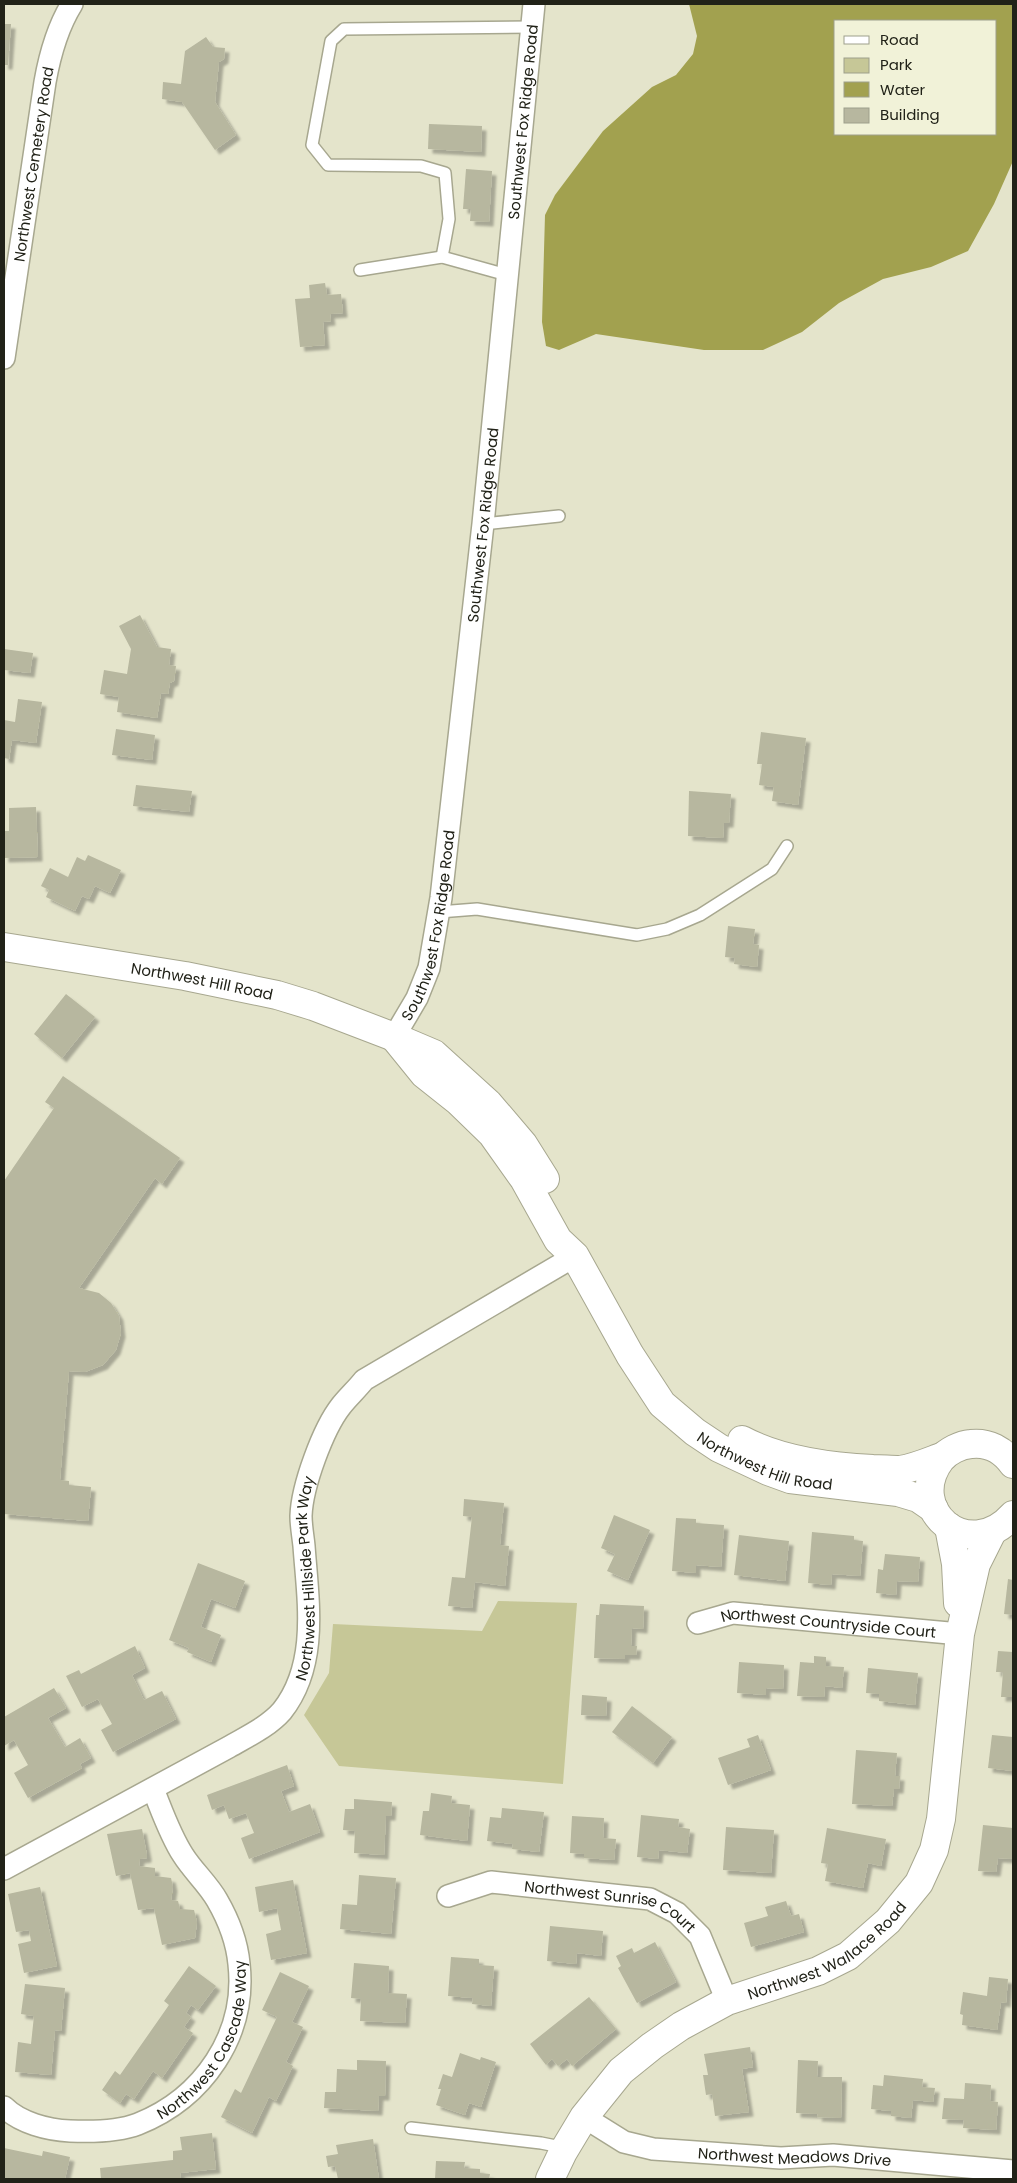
<svg xmlns="http://www.w3.org/2000/svg" width="1017" height="2183" font-family="Poppins,sans-serif">
<defs>
<filter id="shadow"><feDropShadow dx="4.5" dy="4.5" stdDeviation="1" flood-color="#0004"/></filter>
</defs>
<rect width="100%" height="100%" fill="#e4e4cb"/>
<polygon fill="#c6c797" points="498,1601 577,1603 563,1784 339,1766 304,1715 329,1673 333,1624 482,1631"/>
<path fill="#a2a14f" fill-rule="evenodd" d="M689,4H1013V161L994,204L968,251L931,267L883,279L839,303L802,332L763,350H704L596,334L559,350L546,346L542,322L545,215L555,195L603,131L652,87L676,75L693,54L697,36ZM836,21H996V134H836Z"/>
<g fill="#b7b79f" filter="url(#shadow)">
<polygon points="4,24 11,24 8,65 4,65"/>
<polygon points="206,37 213,47 225,48 224,59 219,62 215,102 236,135 215,150 182,102 162,99 163,82 181,84 185,51"/>
<polygon points="429,124 482,126 481,152 428,149"/>
<polygon points="466,169 492,171 489,222 470,221 471,209 463,209"/>
<polygon points="325,283 327,295 341,294 343,313 330,314 331,321 323,322 325,345 300,347 295,299 310,298 309,285"/>
<polygon points="140,615 157,647 171,649 169,665 176,666 174,681 170,683 168,694 161,693 157,718 117,712 119,697 100,694 104,670 127,674 131,649 119,626"/>
<polygon points="4,649 33,653 30,673 4,670"/>
<polygon points="18,699 42,702 36,743 12,740 9,759 4,758 4,720 15,722"/>
<polygon points="116,729 155,735 152,760 112,755"/>
<polygon points="761,732 806,738 798,805 772,801 774,787 759,785 762,764 757,764"/>
<polygon points="136,785 192,791 189,812 133,806"/>
<polygon points="689,791 731,794 729,823 724,823 723,838 688,836"/>
<polygon points="36,807 38,857 4,858 4,831 9,831 9,808"/>
<polygon points="88,855 121,870 110,893 95,886 89,899 82,896 75,911 46,897 49,890 41,886 50,868 68,877 77,857 85,861"/>
<polygon points="728,926 755,929 753,944 759,945 757,967 734,964 735,958 725,957"/>
<polygon points="66,994 95,1017 62,1058 34,1034"/>
<polygon points="63,1076 180,1158 162,1184 155,1178 79,1288 99,1293 111,1303 119,1316 121,1333 116,1350 103,1365 85,1372 69,1371 60,1480 69,1481 69,1485 91,1487 88,1521 4,1514 4,1181 54,1108 45,1102"/>
<polygon points="464,1499 504,1503 500,1545 509,1546 505,1586 475,1582 472,1608 448,1606 452,1577 465,1578 472,1517 463,1516"/>
<polygon points="614,1515 650,1530 628,1580 607,1571 615,1554 601,1548"/>
<polygon points="676,1518 696,1519 696,1523 724,1525 721,1567 696,1565 696,1573 672,1571"/>
<polygon points="812,1532 854,1536 854,1540 863,1541 860,1576 832,1574 831,1585 808,1583"/>
<polygon points="739,1535 789,1541 785,1581 734,1575"/>
<polygon points="885,1554 920,1557 918,1582 897,1581 896,1595 876,1593 878,1569 883,1570"/>
<polygon points="198,1563 245,1581 235,1608 211,1599 201,1627 221,1635 211,1662 187,1652 189,1648 169,1640"/>
<polygon points="1008,1579 1013,1580 1013,1615 1004,1614"/>
<polygon points="600,1604 644,1606 643,1629 632,1628 631,1646 637,1646 636,1655 625,1655 625,1659 594,1658 596,1615 599,1615"/>
<polygon points="135,1646 145,1668 132,1675 144,1700 162,1691 176,1719 113,1752 101,1730 112,1724 98,1699 82,1707 66,1676 79,1670 81,1674"/>
<polygon points="998,1651 1013,1652 1013,1697 1001,1697 1003,1672 996,1672"/>
<polygon points="814,1656 826,1657 826,1666 844,1667 842,1688 825,1686 824,1697 797,1696 800,1662 814,1663"/>
<polygon points="739,1662 784,1665 783,1689 766,1688 766,1695 737,1693"/>
<polygon points="868,1668 918,1673 915,1705 879,1701 879,1694 866,1693"/>
<polygon points="54,1688 66,1708 48,1718 65,1747 80,1738 91,1758 80,1764 82,1768 28,1798 14,1773 28,1765 14,1740 4,1746 4,1717"/>
<polygon points="582,1695 607,1697 606,1716 581,1715"/>
<polygon points="632,1706 672,1737 653,1763 612,1732"/>
<polygon points="758,1735 771,1770 728,1785 718,1758 750,1747 747,1739"/>
<polygon points="992,1735 1013,1737 1013,1771 988,1768"/>
<polygon points="856,1750 897,1753 895,1776 900,1776 899,1789 894,1789 892,1806 852,1804"/>
<polygon points="287,1765 294,1786 281,1791 289,1812 310,1804 320,1832 249,1859 241,1838 254,1833 246,1813 229,1819 224,1805 212,1810 207,1795"/>
<polygon points="431,1793 452,1796 451,1803 470,1805 467,1841 420,1835 423,1811 429,1811"/>
<polygon points="354,1799 392,1802 391,1816 386,1816 384,1855 354,1853 355,1831 343,1830 345,1809 354,1809"/>
<polygon points="502,1808 544,1812 539,1852 512,1849 513,1844 487,1841 490,1817 501,1818"/>
<polygon points="641,1815 679,1819 678,1827 690,1829 687,1853 659,1850 658,1859 637,1857"/>
<polygon points="572,1816 604,1818 603,1838 616,1839 614,1860 584,1858 584,1854 570,1853"/>
<polygon points="983,1825 1013,1828 1013,1859 998,1858 996,1872 978,1871"/>
<polygon points="726,1827 774,1830 771,1873 723,1870"/>
<polygon points="827,1828 886,1839 881,1866 868,1863 863,1888 825,1881 828,1864 821,1863"/>
<polygon points="142,1829 147,1855 147,1858 140,1859 139,1866 155,1868 155,1876 171,1878 173,1887 171,1900 178,1901 180,1909 194,1910 197,1922 195,1938 162,1945 154,1908 138,1910 130,1873 116,1876 107,1834"/>
<polygon points="359,1875 396,1878 391,1934 340,1929 342,1904 357,1905"/>
<polygon points="293,1880 307,1953 271,1960 266,1934 281,1930 277,1908 259,1912 255,1887"/>
<polygon points="40,1887 57,1966 24,1973 18,1944 31,1941 29,1930 16,1932 8,1894"/>
<polygon points="786,1901 791,1916 799,1914 804,1932 751,1947 744,1923 768,1916 765,1907"/>
<polygon points="550,1926 603,1931 601,1956 577,1953 576,1964 547,1961"/>
<polygon points="655,1942 676,1982 637,2003 618,1968 621,1966 616,1956 632,1948 634,1953"/>
<polygon points="451,1957 479,1959 479,1965 494,1966 491,2006 472,2004 473,1998 448,1996"/>
<polygon points="354,1963 389,1966 388,1993 407,1994 405,2023 360,2021 361,1999 351,1998"/>
<polygon points="189,1966 216,1986 198,2010 191,2005 186,2013 191,2017 184,2027 193,2033 162,2078 153,2071 134,2099 126,2094 120,2103 102,2090 115,2071 120,2075 169,2005 164,2001"/>
<polygon points="280,1972 309,1986 292,2022 303,2027 286,2062 293,2066 276,2101 269,2097 252,2133 221,2117 235,2089 241,2093 277,2017 262,2010"/>
<polygon points="989,1977 1008,1979 1006,2003 1001,2002 997,2030 962,2025 963,2015 960,2014 963,1992 987,1996"/>
<polygon points="25,1984 65,1988 61,2031 55,2030 51,2075 15,2072 18,2042 31,2044 34,2016 21,2014"/>
<polygon points="589,1997 616,2029 572,2066 567,2059 558,2066 552,2059 546,2065 530,2044"/>
<polygon points="750,2047 753,2067 742,2069 749,2112 715,2116 712,2094 706,2095 703,2075 708,2075 704,2054"/>
<polygon points="460,2053 480,2060 481,2057 496,2062 481,2107 469,2103 465,2115 436,2105 441,2089 438,2089 443,2074 452,2077"/>
<polygon points="357,2060 386,2061 385,2096 379,2096 378,2111 324,2108 325,2092 336,2092 337,2069 357,2070"/>
<polygon points="798,2060 818,2061 817,2077 842,2077 841,2118 817,2117 818,2114 796,2113"/>
<polygon points="884,2075 923,2079 922,2087 935,2088 933,2102 913,2100 911,2118 891,2116 891,2111 871,2109 873,2085 883,2086"/>
<polygon points="965,2083 991,2085 990,2101 998,2102 996,2130 963,2128 964,2120 942,2119 944,2098 964,2099"/>
<polygon points="212,2133 216,2169 180,2173 181,2179 101,2179 100,2168 173,2160 173,2151 182,2150 180,2137"/>
<polygon points="373,2139 379,2179 338,2179 335,2166 328,2167 326,2156 338,2154 336,2145"/>
<polygon points="4,2148 42,2156 43,2151 70,2157 65,2179 4,2179"/>
<polygon points="436,2161 465,2162 464,2168 480,2169 480,2173 490,2174 489,2179 435,2179"/>
</g>
<g fill="none" stroke-linecap="round" stroke-linejoin="round">
<defs>
<g id="service">
<polyline points="442,257 449,219 445,173 421,166 328,165 312,145 331,41 344,29 532,27"/>
<polyline points="360,270 442,257 507,275"/>
<polyline points="483,524 559,516"/>
<polyline points="439,912 477,909 637,935 667,929 700,915 772,869 787,846"/>
<polyline points="411,2128 541,2143 566,2148"/>
</g>
<g id="minor">
<path id="s1" d="M4,358L45,82C50,54 57,28 72,4"/>
<path id="s2" d="M394,1037L417,998L429,968L441,898L483,524L534,4"/>
<path id="s3" d="M698,1623L733,1613L960,1634"/>
<path id="s4" d="M4,1869L229,1747C246,1737 268,1727 282,1711C319,1664 308,1601 304,1546C303,1536 301,1526 301,1516C302,1486 323,1429 341,1406C348,1397 357,1389 364,1380L575,1256"/>
<path id="s5" d="M448,1896L491,1882L650,1899L677,1913L700,1936L727,2001"/>
<path id="s6" d="M4,2107C20,2123 48,2130 70,2131C92,2132 117,2132 138,2124C203,2098 247,2035 239,1964C237,1942 228,1919 217,1900C208,1884 193,1871 183,1855C170,1835 162,1811 153,1789"/>
<path id="s7" d="M584,2117L624,2142L653,2149L781,2158L833,2155L1013,2171"/>
</g>
<g id="tertiary">
<polyline points="949,1527 956,1564 958,1603"/>
<path id="s8" d="M550,2179L563,2152L584,2117L621,2071L652,2046L681,2026L727,2001L818,1971L848,1956L888,1921L919,1883L934,1850L941,1819L960,1634L976,1564L992,1532"/>
</g>
<g id="secondary">
<path id="s9" d="M4,947L185,976L277,995L313,1006L394,1037L434,1054L488,1103L523,1144L545,1179"/>
<path id="s10" d="M394,1037L424,1074L458,1101L492,1134L524,1179L558,1240L575,1256L630,1355L662,1404L695,1432L719,1448L768,1471L790,1479L898,1492L918,1498L934,1509"/>
<path d="M742,1440C781,1461 830,1467 873,1469C882,1469 891,1470 900,1470C915,1468 930,1461 944,1456"/>
<path d="M1013,1464C1003,1450 988,1442 971,1444C960,1445 948,1451 941,1459C903,1509 968,1565 1013,1515"/>
</g>
</defs>
<use href="#service" stroke="#a7a78f" stroke-width="14"/>
<use href="#minor" stroke="#a7a78f" stroke-width="24"/>
<use href="#tertiary" stroke="#a7a78f" stroke-width="30"/>
<use href="#secondary" stroke="#a7a78f" stroke-width="30"/>
<use href="#service" stroke="#fff" stroke-width="11"/>
<use href="#minor" stroke="#fff" stroke-width="21"/>
<use href="#tertiary" stroke="#fff" stroke-width="28"/>
<use href="#secondary" stroke="#fff" stroke-width="28"/>
</g>
<g text-anchor="middle" dominant-baseline="central" stroke-width="4" stroke-linejoin="round" paint-order="stroke">
<g font-size="15" fill="#212218" stroke="#f1f2d8">
<text stroke="none"><textPath href="#s2" startOffset="929">Southwest Fox Ridge Road</textPath></text>
<text stroke="none"><textPath href="#s1" startOffset="196">Northwest Cemetery Road</textPath></text>
<text stroke="none"><textPath href="#s2" startOffset="524">Southwest Fox Ridge Road</textPath></text>
<text stroke="none"><textPath href="#s2" startOffset="119">Southwest Fox Ridge Road</textPath></text>
<text stroke="none"><textPath href="#s9" startOffset="201">Northwest Hill Road</textPath></text>
<text stroke="none"><textPath href="#s10" startOffset="579">Northwest Hill Road</textPath></text>
<text stroke="none"><textPath href="#s4" startOffset="459">Northwest Hillside Park Way</textPath></text>
<text stroke="none"><textPath href="#s3" startOffset="132">Northwest Countryside Court</textPath></text>
<text stroke="none"><textPath href="#s5" startOffset="169">Northwest Sunrise Court</textPath></text>
<text stroke="none"><textPath href="#s8" startOffset="371">Northwest Wallace Road</textPath></text>
<text stroke="none"><textPath href="#s6" startOffset="255">Northwest Cascade Way</textPath></text>
<text stroke="none"><textPath href="#s7" startOffset="219">Northwest Meadows Drive</textPath></text>
</g>
</g>
<rect width="1017" height="2183" fill="none" stroke="#212218" stroke-width="10"/>
<rect x="834" y="20" width="162" height="115" fill="#f1f2d8" stroke="#9e9f8b"/>
<rect x="844" y="36" width="25" height="8" fill="#ffffff" stroke="#9e9f8b"/>
<text x="880" y="45" font-size="15" fill="#212218">Road</text>
<rect x="844" y="58" width="25" height="15" fill="#c6c797" stroke="#9e9f8b"/>
<text x="880" y="70" font-size="15" fill="#212218">Park</text>
<rect x="844" y="82" width="25" height="15" fill="#a2a14f" stroke="#9e9f8b"/>
<text x="880" y="95" font-size="15" fill="#212218">Water</text>
<rect x="844" y="108" width="25" height="15" fill="#b7b79f" stroke="#9e9f8b"/>
<text x="880" y="120" font-size="15" fill="#212218">Building</text>
</svg>
